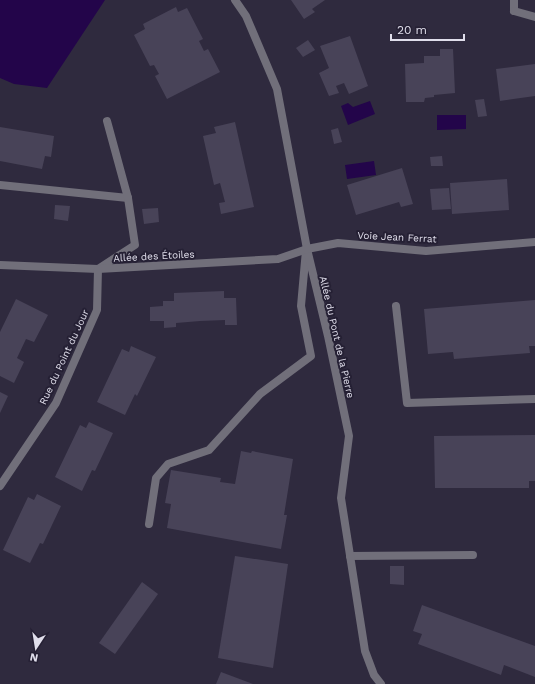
<svg xmlns="http://www.w3.org/2000/svg" width="535" height="684" font-family="'Work Sans',sans-serif">
<rect width="100%" height="100%" fill="#2f2a3e"/>
<g fill="#23054a">
<polygon points="0,0 105,0 47,88 14,84 0,78"/>
<polygon points="370,101 375,114 348,125 341,106 348,103 353,107"/>
<polygon points="437,115 466,115 466,129 437,130"/>
<polygon points="374,161 376,175 347,179 345,165"/>
</g>
<g fill="#484358">
<polygon points="291,0 325,0 312,9 315,12 304,19"/>
<polygon points="176,7 178,12 187,8 203,39 199,41 204,51 208,49 220,72 167,99 155,76 159,74 154,65 150,66 134,35 145,29 143,24"/>
<polygon points="350,36 368,86 349,94 344,83 336,86 339,93 329,96 319,73 329,68 320,46"/>
<polygon points="308,40 315,50 303,57 296,48"/>
<polygon points="440,49 453,49 455,93 434,95 434,97 425,98 424,102 406,102 405,64 424,63 424,56 440,56"/>
<polygon points="535,64 535,96 500,101 496,69"/>
<polygon points="484,99 487,116 478,117 475,100"/>
<polygon points="235,122 254,207 221,214 219,203 225,202 220,183 214,185 203,136 216,133 214,127"/>
<polygon points="0,127 54,136 51,157 45,156 42,169 0,161"/>
<polygon points="338,128 342,142 334,144 331,130"/>
<polygon points="442,156 443,166 431,166 430,157"/>
<polygon points="402,168 413,204 401,207 399,202 356,215 347,185"/>
<polygon points="507,179 509,210 452,214 450,183"/>
<polygon points="449,188 451,209 432,210 430,189"/>
<polygon points="55,205 70,206 68,221 54,219"/>
<polygon points="158,208 159,222 144,224 142,209"/>
<polygon points="224,291 224,298 236,298 237,325 225,325 225,320 200,321 176,323 176,327 164,328 164,321 150,321 150,307 163,306 163,301 174,301 174,293"/>
<polygon points="16,299 48,315 34,342 26,339 17,358 24,362 14,383 0,376 0,332"/>
<polygon points="535,300 535,346 529,346 530,353 454,359 453,352 428,354 424,309"/>
<polygon points="131,346 156,357 137,396 135,394 125,415 97,402 122,349 129,352"/>
<polygon points="0,392 8,396 0,413"/>
<polygon points="89,422 113,433 95,471 92,470 82,491 55,477 80,425 86,428"/>
<polygon points="535,435 535,481 529,481 529,488 435,488 434,436"/>
<polygon points="241,451 251,453 252,451 293,459 284,515 287,515 281,549 167,528 171,504 165,503 171,470 221,478 220,482 235,484"/>
<polygon points="37,494 61,506 43,544 40,543 30,563 3,550 28,497 34,500"/>
<polygon points="235,556 288,564 273,668 218,658"/>
<polygon points="390,566 404,566 404,585 390,584"/>
<polygon points="142,582 158,594 115,654 99,643"/>
<polygon points="422,605 535,646 535,677 504,665 501,675 418,644 422,634 413,631"/>
<polygon points="221,672 253,684 216,684"/>
</g>
<g fill="none" stroke-linecap="round" stroke-linejoin="round">
<g stroke="#716f7a" stroke-width="8">
<polyline points="514,11 514,0"/>
<polyline points="0,185 128,198"/>
<polyline points="98,269 135,245 128,198 107,121"/>
<polyline points="396,306 407,403 535,399"/>
<polyline points="149,524 156,478 168,464 209,450 260,394 311,356 301,306 306,250"/>
<polyline points="350,556 473,555"/>
</g>
<g stroke="#716f7a" stroke-width="8">
<polyline points="235,0 246,16 277,89 307,249 328,336 349,436 341,498 365,651 374,675 381,684"/>
<polyline points="514,11 535,17"/>
<polyline points="0,265 98,269 278,259 307,249 338,243 426,251 535,242"/>
<polyline points="0,486 56,403 97,310 98,269"/>
</g>
</g>
<g text-anchor="middle" dominant-baseline="central" stroke-width="4" stroke-linejoin="round" paint-order="stroke">
<g font-size="10" fill="#e0deeb" stroke="#252034">
<text transform="translate(397 237) rotate(3)">Voie Jean Ferrat</text>
<text transform="translate(154 256) rotate(-3)">Allée des Étoiles</text>
<text transform="translate(337 337) rotate(77)">Allée du Pont de la Pierre</text>
<text transform="translate(64 357) rotate(-65)">Rue du Point du Jour</text>
</g>
</g>
<g transform="translate(36 648) rotate(192)" stroke="#252034" stroke-width="3" paint-order="stroke">
<path d="M0-3L7 15L0 10L-7 15Z" fill="#e0deeb"/>
<text y="-6" font-size="11" font-weight="bold" text-anchor="middle" fill="#e0deeb">N</text>
</g>
<path d="M391 34v6h73v-6" fill="none" stroke="#e0deeb" stroke-width="2"/>
<text x="397" y="34" font-size="12" fill="#e0deeb" stroke="#252034" stroke-width="3" paint-order="stroke">20 m</text>
</svg>
